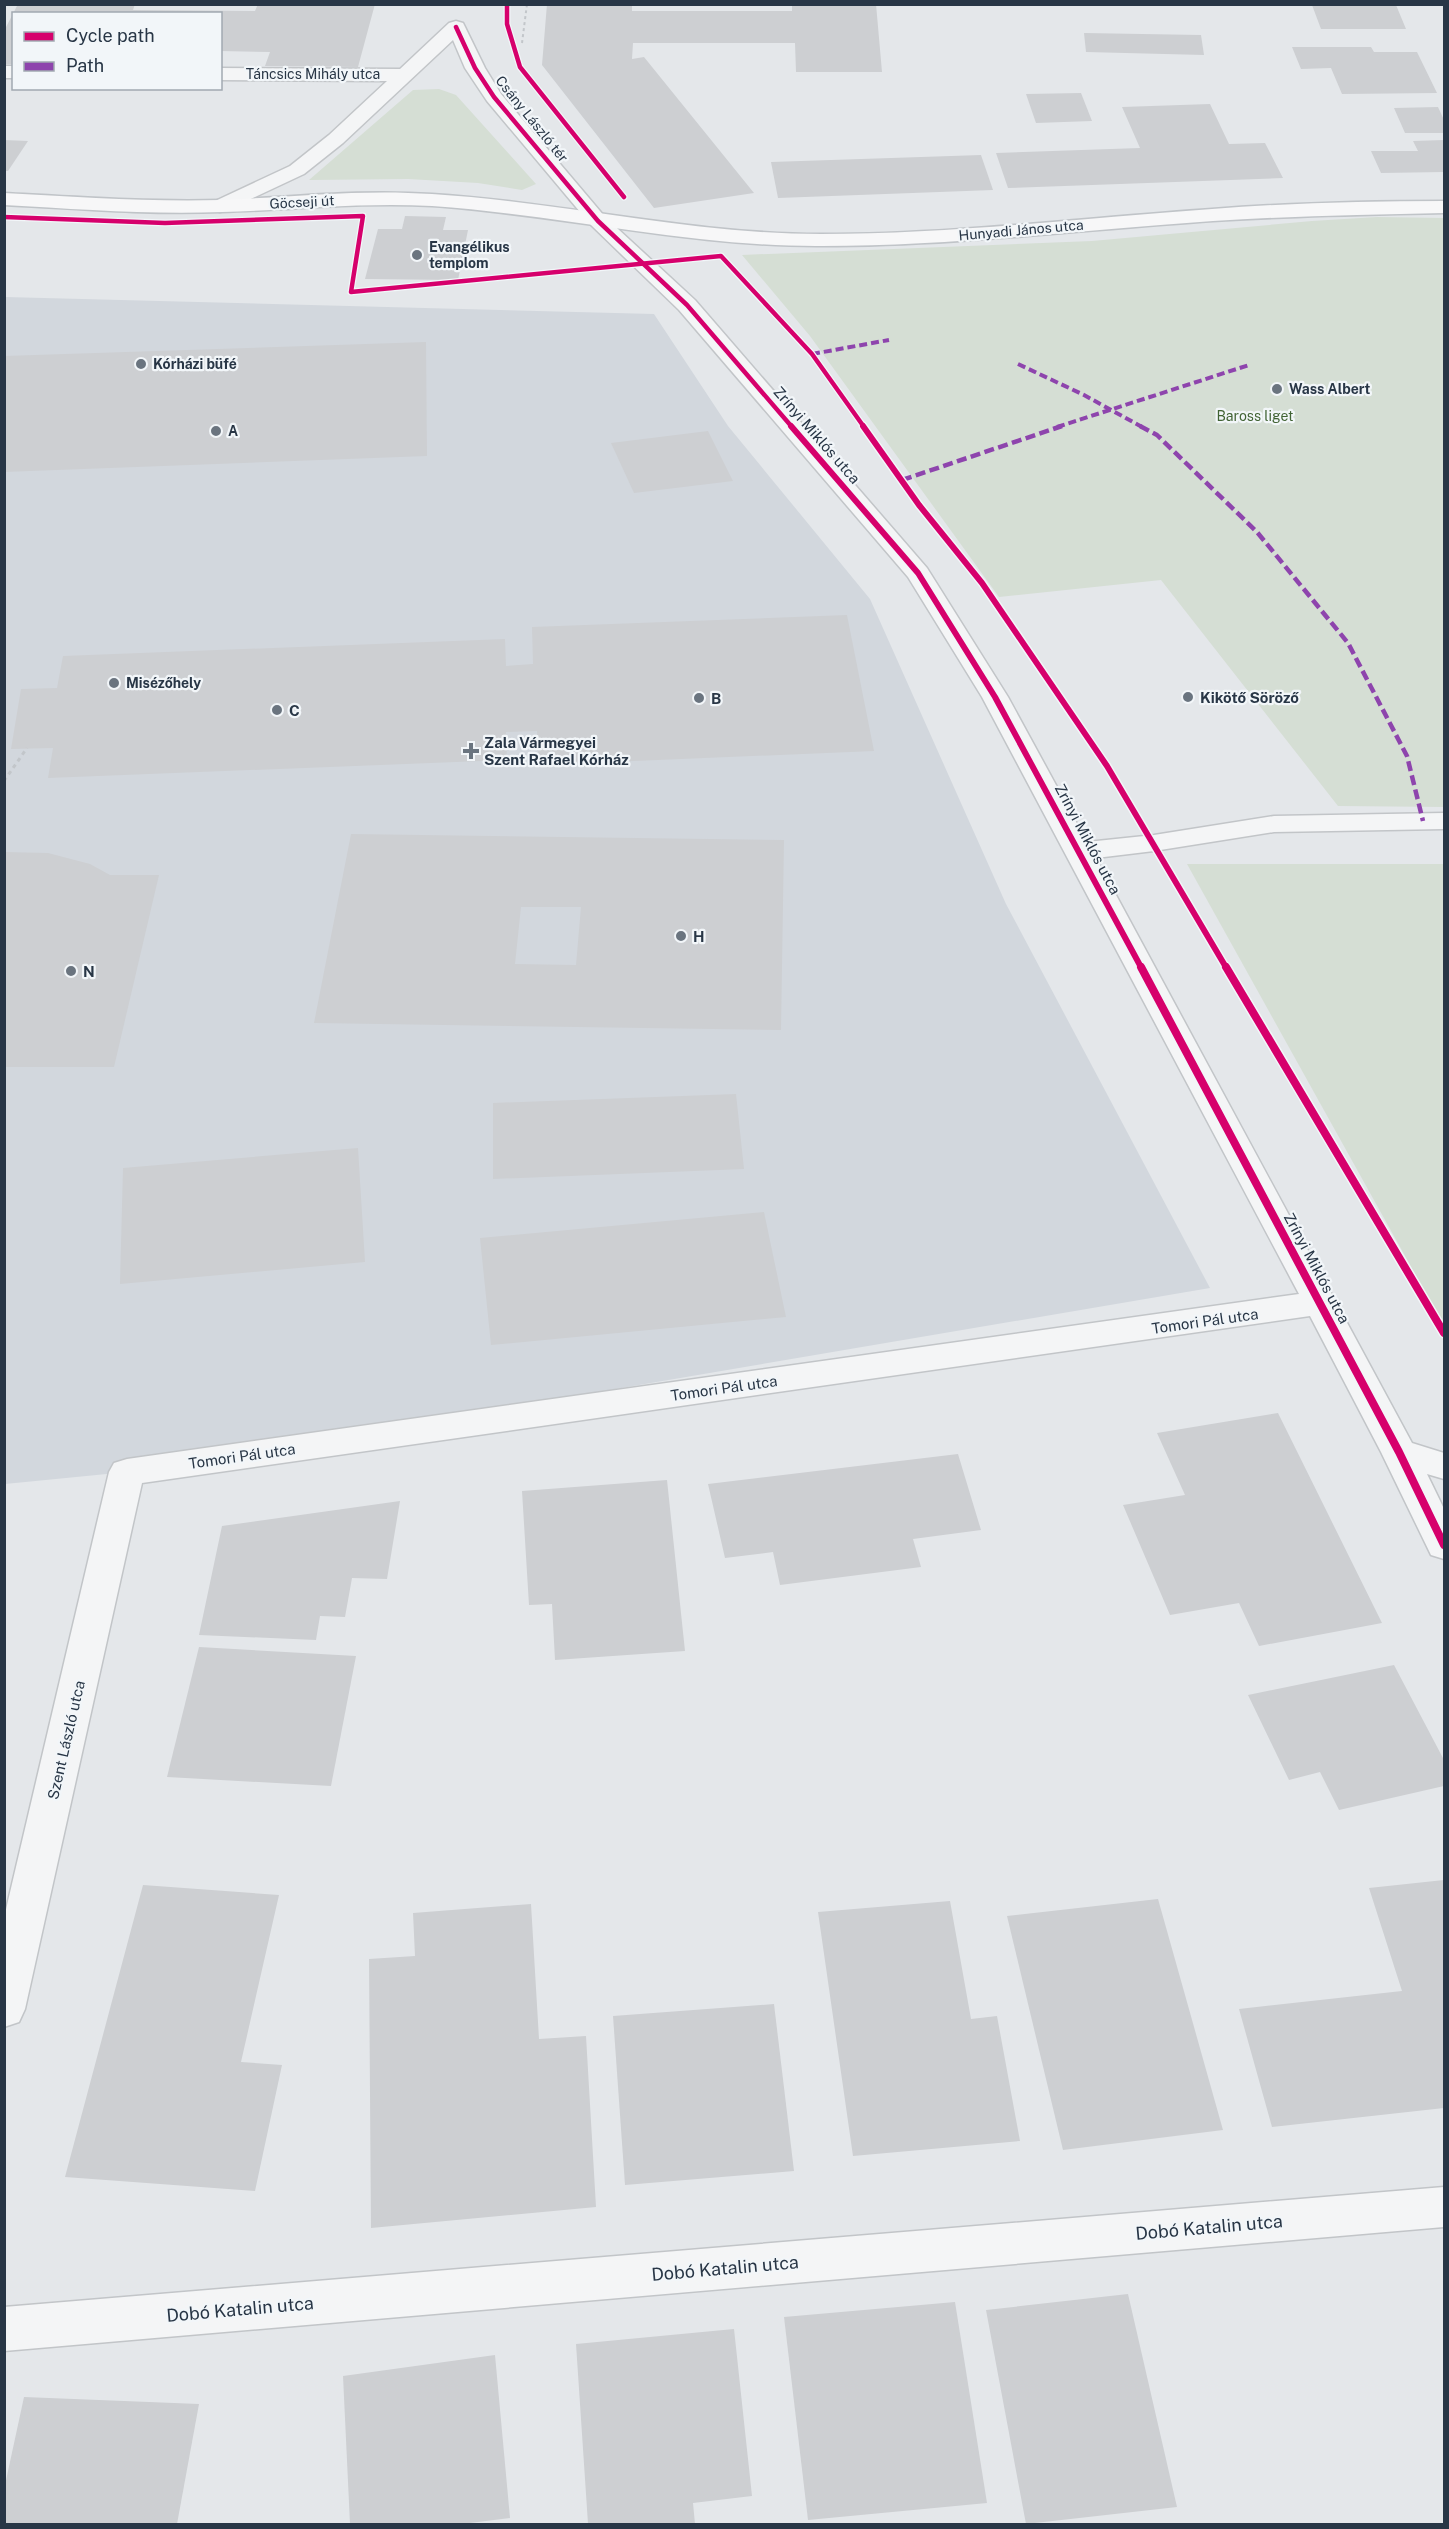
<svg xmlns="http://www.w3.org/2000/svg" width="1449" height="2529" font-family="'Public Sans',sans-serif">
<rect width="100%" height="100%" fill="#e4e7ea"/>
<polygon fill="#d2d7dd" points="5,297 654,314 728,426 870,599 1006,904 1210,1288 127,1472 5,1484"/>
<g fill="#d5ded4">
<polygon points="439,89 456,95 536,184 522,190 478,183 408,179 309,180 413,90"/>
<polygon points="1377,217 1444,218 1444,807 1338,806 1161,580 999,597 810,336 742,255 1092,241 1312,221"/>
<polygon points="1187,864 1444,864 1444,1326"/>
</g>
<g fill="#cdcfd2" fill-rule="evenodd">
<polygon points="18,4 135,4 133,10 255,11 258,4 375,4 358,67 265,66 270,52 220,51 220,14 14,14 14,64 4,64 4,31"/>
<polygon points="547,4 632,4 632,11 792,11 792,4 876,4 882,72 796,72 795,43 633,43 632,59 644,57 754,193 654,208 542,65"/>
<polygon points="1312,5 1396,5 1406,29 1321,29"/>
<polygon points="1084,33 1201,35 1204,55 1086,52"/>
<polygon points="1292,47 1371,47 1374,52 1417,52 1437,93 1342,94 1331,68 1301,69"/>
<polygon points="1081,93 1092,121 1036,123 1026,94"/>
<polygon points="1210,104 1229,144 1265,143 1283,178 1008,188 996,153 1140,148 1122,107"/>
<polygon points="1438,107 1444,120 1444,133 1405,133 1394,108"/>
<polygon points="4,140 28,141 8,171 4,171"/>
<polygon points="1444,140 1444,172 1381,173 1371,151 1418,151 1413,141"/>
<polygon points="981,155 993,190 778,198 771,162"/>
<polygon points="405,216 446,217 443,230 468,230 458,280 365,279 378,229 402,229"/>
<polygon points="426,342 427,456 4,472 4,356"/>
<polygon points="708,431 733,481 634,493 611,443"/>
<polygon points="847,615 874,751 539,765 537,731 506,732 507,760 48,778 53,748 11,749 21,689 57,688 63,656 505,639 506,666 533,664 532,627"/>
<path d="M351,834L784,840L781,1030L314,1023ZM521,907H581L576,965L515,964Z"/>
<polygon points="4,852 48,853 90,864 110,875 159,875 114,1067 4,1067"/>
<polygon points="736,1094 744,1169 493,1179 493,1103"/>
<polygon points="358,1148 365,1262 120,1284 123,1168"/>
<polygon points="764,1212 786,1317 491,1345 480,1238"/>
<polygon points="1278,1413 1382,1623 1259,1646 1239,1603 1170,1615 1123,1505 1185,1495 1157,1433"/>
<polygon points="958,1454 981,1530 913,1539 921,1567 780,1585 773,1552 725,1558 708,1484"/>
<polygon points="667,1480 685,1651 555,1660 552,1604 529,1605 522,1491"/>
<polygon points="400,1501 387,1579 352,1578 345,1617 320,1616 316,1640 199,1635 222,1526"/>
<polygon points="199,1647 356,1656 331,1786 167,1777"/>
<polygon points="1394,1665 1444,1760 1444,1786 1339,1810 1320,1772 1289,1780 1248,1695"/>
<polygon points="1444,1880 1444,2108 1272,2127 1239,2009 1402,1991 1369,1888"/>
<polygon points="143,1885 279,1895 241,2062 282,2065 255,2191 65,2177"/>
<polygon points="1158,1899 1223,2130 1063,2150 1007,1916"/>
<polygon points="950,1901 971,2019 997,2016 1020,2141 853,2156 818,1912"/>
<polygon points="531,1904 539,2039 586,2036 596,2207 371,2228 369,1959 415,1956 413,1913"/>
<polygon points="774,2004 794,2171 625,2185 613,2016"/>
<polygon points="1128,2294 1177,2507 1026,2524 986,2310"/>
<polygon points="955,2302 987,2503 808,2520 784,2317"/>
<polygon points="734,2329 752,2496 693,2503 695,2524 588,2524 576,2344"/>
<polygon points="495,2355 510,2518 462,2524 350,2524 343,2376"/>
<polygon points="24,2397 199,2404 177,2524 5,2524 5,2485"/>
</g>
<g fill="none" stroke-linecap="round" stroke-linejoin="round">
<defs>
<g id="minor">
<polygon points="456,21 463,23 465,27 485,68 501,94 605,217 695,300 927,568 1008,697 1087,842 1154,835 1274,816 1444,813 1444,829 1274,832 1154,851 1096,858 1412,1443 1444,1453 1444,1479 1427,1474 1444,1509 1444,1559 1431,1555 1381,1452 1310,1316 142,1483 25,2009 19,2022 4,2027 4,1918 109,1472 114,1463 127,1459 1299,1294 982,697 908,577 679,310 591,225 487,101 465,68 453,40 343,143 304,174 227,210 220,212 213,210 210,206 213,202 290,166 329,135 387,81 220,80 220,68 400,69 449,23"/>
<rect x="4" y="66" width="10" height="12"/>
<polygon points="1444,2187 1444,2227 4,2351 4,2307"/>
</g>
<path id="major" d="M4,193C77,197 149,202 222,200C292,197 362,189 432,194C562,202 690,234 821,234C952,234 1082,218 1212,209C1289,203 1367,201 1444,201V213C1367,215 1290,216 1213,221C1082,230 952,246 822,246C691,247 562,215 432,206C362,202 292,210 222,212C150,215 77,209 4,205Z"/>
</defs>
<use href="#minor" stroke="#c2c5c8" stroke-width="3"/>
<use href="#major" stroke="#c0c4c8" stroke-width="3"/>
<polyline stroke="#c2c6ca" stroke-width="2" stroke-dasharray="3 3" stroke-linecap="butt" points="522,43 527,4"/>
<polyline stroke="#c2c6ca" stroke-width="3" stroke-dasharray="4 4" stroke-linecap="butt" points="4,781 27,748"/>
<use href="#minor" fill="#f4f5f6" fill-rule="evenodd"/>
<use href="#major" fill="#f7f7f8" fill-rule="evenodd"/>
<g stroke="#8e44ad" stroke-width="4" stroke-dasharray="8 4" stroke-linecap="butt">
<polyline points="812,354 889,340"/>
<polyline points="1018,364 1084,395 1142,427"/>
<polyline points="1057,427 1249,365"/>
</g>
<g stroke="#8e44ad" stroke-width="4.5" stroke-dasharray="10 4.5" stroke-linecap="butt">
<polyline points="1140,426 1157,435 1257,532 1348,643 1407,756 1423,821"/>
<polyline points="902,480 1062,426"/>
</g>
<defs>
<g id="cycleway-far2">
<polyline points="507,4 507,24 520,67 624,197"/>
<polyline points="456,27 475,68 494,97 598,221 687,305 792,427"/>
<polyline points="4,217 165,223 363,216 351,292 721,256 812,354 864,427"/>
</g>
<g id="cycleway-far1">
<polyline points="791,426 918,573 995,697 1142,969"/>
<polyline points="863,426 919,505 982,583 1107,766 1227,969"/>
</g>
<g id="cycleway">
<polyline points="1141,967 1399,1452 1444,1545"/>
<polyline points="1226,967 1444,1333"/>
</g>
</defs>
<use href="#cycleway-far2" stroke="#f2f6f9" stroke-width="7"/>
<use href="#cycleway-far1" stroke="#f2f6f9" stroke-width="9"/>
<use href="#cycleway" stroke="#f2f6f9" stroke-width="11"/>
<use href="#cycleway-far2" stroke="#d6006c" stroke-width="4.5"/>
<use href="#cycleway-far1" stroke="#d6006c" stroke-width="6"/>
<use href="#cycleway" stroke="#d6006c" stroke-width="8"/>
</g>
<g fill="#6a747f" stroke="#f2f6f9" stroke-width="2">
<circle cx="417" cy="255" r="6"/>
<circle cx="141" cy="364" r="6"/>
<circle cx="1277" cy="389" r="6"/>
<circle cx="216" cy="431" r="6"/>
<circle cx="114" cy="683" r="6"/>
<circle cx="1188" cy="697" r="6"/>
<circle cx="699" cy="698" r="6"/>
<circle cx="277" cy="710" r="6"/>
<path d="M468 742h6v6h6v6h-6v6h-6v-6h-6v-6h6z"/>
<circle cx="681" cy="936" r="6"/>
<circle cx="71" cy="971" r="6"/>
</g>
<g text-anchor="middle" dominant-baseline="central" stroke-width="4.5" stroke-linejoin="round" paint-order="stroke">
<g font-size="14" fill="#283646" stroke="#f2f6f9">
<text x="313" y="74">Táncsics Mihály utca</text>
<text transform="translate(532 119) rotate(51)">Csány László tér</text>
<text transform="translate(302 202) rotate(-3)">Göcseji út</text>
<text transform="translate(1021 230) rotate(-5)">Hunyadi János utca</text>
</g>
<g font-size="14" font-weight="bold" fill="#283646" stroke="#f2f6f9" text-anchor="start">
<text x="429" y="247">Evangélikus<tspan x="429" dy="16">templom</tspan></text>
<text x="153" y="364">Kórházi büfé</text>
<text x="1289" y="389">Wass Albert</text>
<text x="228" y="431">A</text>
<text x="126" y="683">Misézőhely</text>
</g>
<g font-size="14" fill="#416334" stroke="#f2f6f9">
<text x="1255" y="416">Baross liget</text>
</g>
<g font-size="15" fill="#283646" stroke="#f2f6f9">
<text transform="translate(817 435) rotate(49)">Zrínyi Miklós utca</text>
<text transform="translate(1088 839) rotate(62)">Zrínyi Miklós utca</text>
<text transform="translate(1317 1268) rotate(62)">Zrínyi Miklós utca</text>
<text transform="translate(1205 1321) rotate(-8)">Tomori Pál utca</text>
<text transform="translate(724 1388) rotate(-8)">Tomori Pál utca</text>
<text transform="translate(242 1456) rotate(-8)">Tomori Pál utca</text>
<text transform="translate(66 1740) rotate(-77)">Szent László utca</text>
</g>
<g font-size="15" font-weight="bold" fill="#283646" stroke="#f2f6f9" text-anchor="start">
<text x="1200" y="697">Kikötő Söröző</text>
<text x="711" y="698">B</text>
<text x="289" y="710">C</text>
<text x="484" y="742">Zala Vármegyei<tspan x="484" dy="17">Szent Rafael Kórház</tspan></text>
<text x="693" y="936">H</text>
<text x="83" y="971">N</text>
</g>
<g font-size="18" fill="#283646" stroke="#f2f6f9">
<text transform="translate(1209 2227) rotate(-5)">Dobó Katalin utca</text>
<text transform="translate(725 2268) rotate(-5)">Dobó Katalin utca</text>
<text transform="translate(240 2309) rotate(-5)">Dobó Katalin utca</text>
</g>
</g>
<rect width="1449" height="2529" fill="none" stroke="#283646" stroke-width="12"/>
<rect x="12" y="12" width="210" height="78" fill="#f2f6f9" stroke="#a1a9b1" stroke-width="1.5"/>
<rect x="24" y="32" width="30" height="9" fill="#d6006c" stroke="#a1a9b1" stroke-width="1.5"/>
<text x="66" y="42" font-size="18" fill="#283646">Cycle path</text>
<rect x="24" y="62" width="30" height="9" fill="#8e44ad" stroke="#a1a9b1" stroke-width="1.5"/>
<text x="66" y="72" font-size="18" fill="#283646">Path</text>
</svg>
